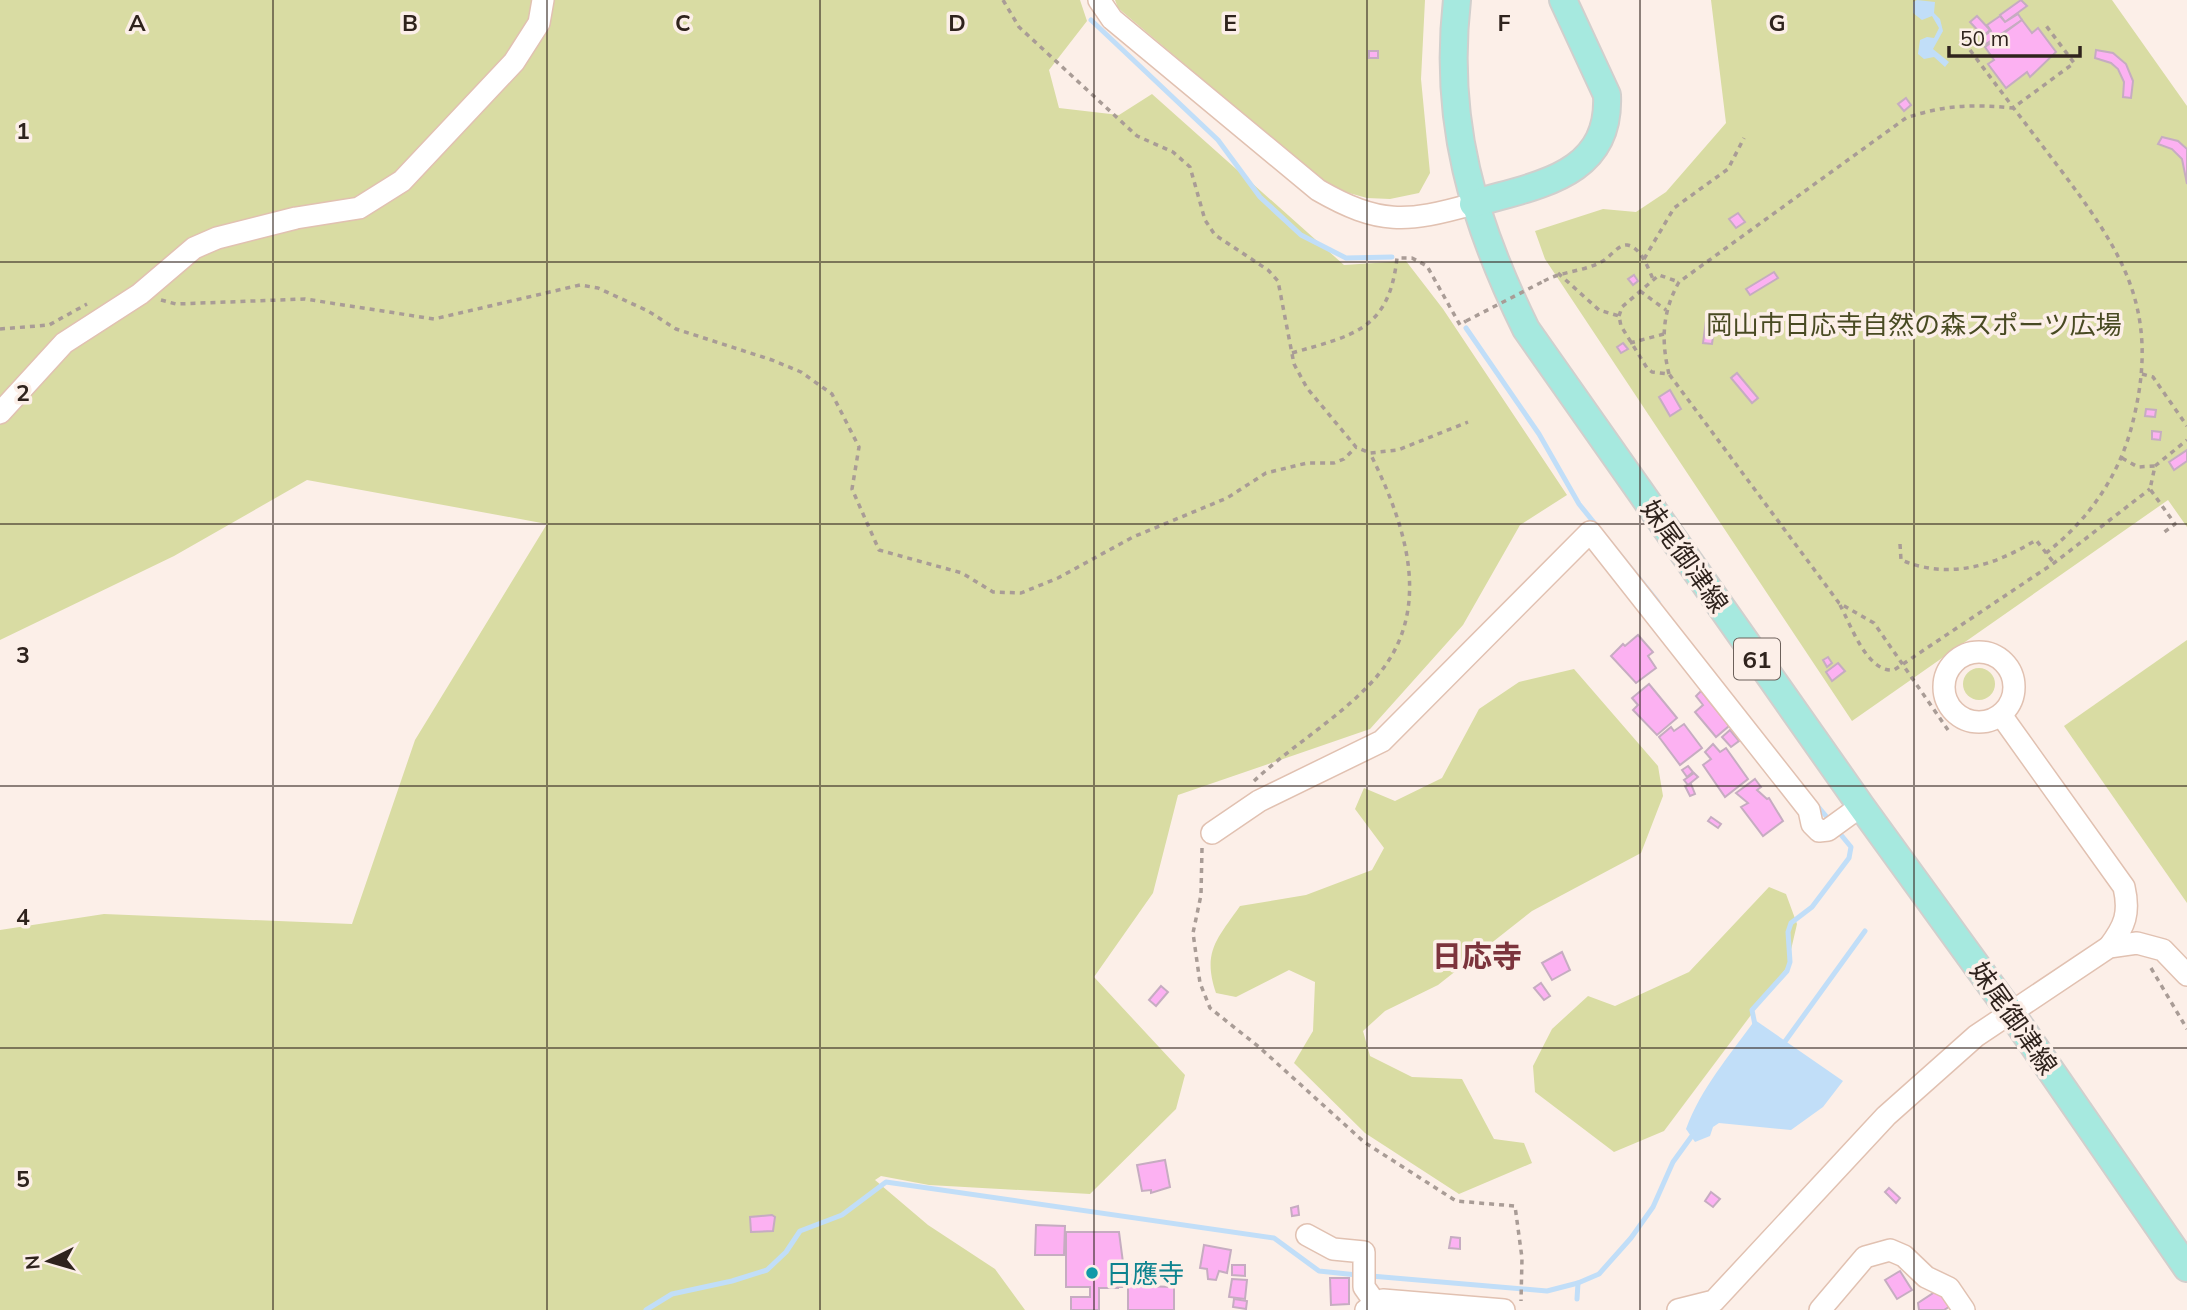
<svg xmlns="http://www.w3.org/2000/svg" width="2187" height="1310" font-family="Mulish,'Noto Sans JP',sans-serif">
<rect width="100%" height="100%" fill="#fcefe8"/>
<g fill="#d9dca3">
<polygon points="0,0 1080,0 1087,21 1049,70 1059,108 1119,115 1152,94 1344,265 1406,261 1443,309 1567,495 1520,525 1463,625 1370,729 1178,795 1153,893 1094,977 1185,1075 1176,1109 1090,1194 929,1185 881,1176 875,1180 928,1225 995,1269 1025,1310 0,1310 0,930 104,914 352,924 415,740 547,524 307,480 174,556 0,640"/>
<polygon points="1115,0 1425,0 1421,79 1430,173 1419,193 1390,199 1367,198 1331,188 1118,8"/>
<polygon points="1711,0 2112,0 2187,106 2187,527 2168,500 1852,721 1545,259 1535,231 1603,209 1636,212 1666,192 1726,123"/>
<polygon points="2187,640 2187,903 2064,726"/>
<circle cx="1979" cy="684" r="16"/>
<path d="M1574,669L1658,766L1663,796L1641,853L1532,911L1438,985L1385,1011L1363,1031L1370,1056L1412,1077L1462,1079L1494,1139L1524,1143L1532,1163L1459,1194L1365,1133L1294,1063L1313,1031L1315,982L1289,970L1236,997L1216,993C1202,952 1217,939 1240,906L1306,895L1372,870L1384,848L1355,809L1364,788L1395,801L1442,778L1479,709L1519,682Z"/>
<polygon points="1769,887 1786,894 1797,924 1787,967 1664,1131 1614,1152 1535,1092 1533,1066 1552,1029 1588,996 1615,1006 1689,972"/>
</g>
<g fill="#c1def8">
<polygon points="1917,0 1935,2 1934,13 1940,19 1943,31 1933,49 1949,62 1945,67 1934,57 1924,59 1918,54 1920,40 1927,37 1934,38 1939,28 1932,16 1922,20 1913,13 1913,2"/>
<path d="M1755,1020L1843,1081L1823,1107L1791,1130L1719,1123L1713,1127L1710,1136L1695,1142L1686,1129C1701,1088 1730,1055 1755,1020Z"/>
</g>
<g fill="none" stroke-linecap="round" stroke-linejoin="round">
<g stroke="#c1def8" stroke-width="5">
<polyline points="1091,20 1218,140 1260,197 1301,235 1346,258 1392,257"/>
<polyline points="1466,328 1539,434 1579,504 1658,602"/>
<polyline points="1815,803 1831,822"/>
<polyline points="1755,1025 1752,1010 1787,971 1790,962 1788,932 1791,923 1812,907 1849,858 1851,847 1837,830"/>
<polyline points="1781,1047 1865,931"/>
<polyline points="1371,1276 1547,1291 1578,1283 1599,1274 1631,1238 1653,1207 1673,1162 1694,1133"/>
<polyline points="1577,1299 1578,1283"/>
<polyline points="646,1310 672,1294 732,1281 767,1270 786,1252 800,1231 842,1215 886,1182 1274,1238 1319,1271 1357,1275"/>
</g>
</g>
<g fill="#fcb1f2" stroke="#c6acc1" stroke-width="2">
<polygon points="2021,0 2027,6 2005,22 2000,15"/>
<polygon points="2018,14 2022,20 1986,44 1981,38 1991,31 1987,25 2000,16 2005,22"/>
<polygon points="1977,16 1990,30 1983,36 1970,22"/>
<polygon points="2022,20 2032,33 2038,28 2056,52 2030,77 2027,72 2006,88 1988,64 1994,60 1985,47"/>
<polygon points="2096,50 2113,53 2126,64 2133,81 2131,98 2123,97 2124,82 2118,69 2111,63 2095,58"/>
<rect x="1369" y="51" width="9" height="7"/>
<polygon points="1906,98 1911,105 1904,111 1898,104"/>
<polygon points="2162,137 2178,141 2187,149 2187,184 2182,159 2172,149 2158,144"/>
<polygon points="1738,213 1745,222 1736,228 1729,219"/>
<polygon points="1774,272 1778,278 1750,295 1746,289"/>
<polygon points="1634,275 1638,281 1633,285 1628,279"/>
<polygon points="1707,313 1716,315 1712,344 1703,343"/>
<polygon points="1623,343 1628,349 1621,353 1617,347"/>
<polygon points="1737,373 1758,398 1752,403 1731,378"/>
<polygon points="1670,390 1681,409 1670,416 1659,397"/>
<polygon points="2146,409 2156,410 2155,417 2145,416"/>
<polygon points="2152,431 2161,432 2160,440 2152,439"/>
<polygon points="2187,450 2187,461 2174,470 2169,462"/>
<polygon points="1638,635 1653,652 1648,656 1656,668 1636,683 1611,656 1623,644 1625,646"/>
<polygon points="1828,657 1832,663 1827,667 1823,660"/>
<polygon points="1838,663 1845,671 1832,681 1826,672"/>
<polygon points="1649,684 1677,718 1657,735 1633,710 1638,705 1632,698"/>
<polygon points="1701,691 1729,726 1716,737 1695,712 1703,705 1696,696"/>
<polygon points="1684,724 1702,748 1680,765 1659,737 1671,727 1674,731"/>
<polygon points="1730,730 1739,741 1731,747 1722,737"/>
<polygon points="1713,744 1720,752 1726,748 1748,779 1725,797 1703,765 1711,759 1705,752"/>
<polygon points="1688,766 1693,772 1687,777 1682,770"/>
<polygon points="1694,773 1698,777 1688,785 1684,780"/>
<polygon points="1755,779 1761,787 1757,790 1767,799 1769,798 1783,821 1763,836 1741,807 1748,803 1736,793"/>
<polygon points="1691,784 1695,794 1690,796 1685,786"/>
<polygon points="1711,817 1721,824 1718,828 1708,821"/>
<polygon points="1562,952 1570,970 1552,980 1542,963"/>
<polygon points="1541,983 1550,996 1544,1000 1534,988"/>
<polygon points="1161,986 1168,992 1156,1006 1149,1000"/>
<polygon points="1165,1160 1170,1187 1151,1193 1151,1190 1142,1191 1137,1165"/>
<polygon points="1889,1188 1900,1198 1896,1203 1885,1192"/>
<polygon points="1711,1192 1720,1199 1713,1207 1705,1201"/>
<polygon points="1298,1206 1299,1215 1292,1216 1291,1208"/>
<polygon points="772,1215 775,1217 773,1231 751,1232 750,1217"/>
<polygon points="1036,1225 1065,1226 1064,1255 1035,1255"/>
<polygon points="1066,1232 1119,1232 1124,1270 1118,1270 1118,1288 1099,1288 1099,1310 1071,1310 1071,1297 1090,1297 1090,1287 1066,1287"/>
<polygon points="1451,1237 1460,1238 1460,1249 1449,1248"/>
<polygon points="1204,1245 1231,1250 1227,1273 1219,1271 1216,1280 1208,1279 1207,1269 1200,1268"/>
<polygon points="1232,1265 1245,1265 1245,1276 1232,1275"/>
<polygon points="1900,1271 1912,1290 1897,1299 1885,1280"/>
<polygon points="1142,1274 1142,1286 1174,1287 1174,1310 1128,1310 1128,1287 1118,1287 1118,1276"/>
<polygon points="1330,1278 1349,1278 1349,1304 1331,1305"/>
<polygon points="1232,1279 1247,1280 1245,1299 1229,1297"/>
<polygon points="1941,1288 1952,1305 1944,1310 1919,1310 1918,1303"/>
<polygon points="1234,1299 1247,1301 1246,1309 1233,1307"/>
</g>
<g fill="none" stroke-linecap="round" stroke-linejoin="round">
<defs>
<g id="minor">
<path d="M1099,0L1112,19L1318,190C1379,225 1406,223 1473,204"/>
<polyline points="0,413 64,343 140,294 194,248 217,238 296,218 359,208 402,181 514,62 539,23 543,0"/>
<circle cx="1979" cy="687" r="35"/>
<path d="M2001,715L2124,887C2130,913 2125,926 2109,947"/>
<polyline points="1212,833 1259,801 1382,741 1590,532 1809,810 1812,824 1819,831 1828,830 1861,806"/>
<polyline points="1307,1235 1333,1249 1364,1252 1364,1287 1376,1304"/>
<polyline points="1366,1310 1383,1300 1504,1310"/>
<polyline points="1678,1310 1714,1301 1886,1116 1976,1036 2109,947 2137,943 2163,950 2187,975"/>
<polyline points="1820,1310 1865,1257 1890,1250 1904,1256 1926,1277 1949,1288 1964,1310"/>
</g>
<g id="major">
<path d="M1457,0C1443,122 1473,221 1526,329L1861,806L2011,1013L2187,1268"/>
<path d="M1473,204C1534,185 1611,178 1607,95L1563,0"/>
</g>
</defs>
<use href="#minor" stroke="#e1c1b1" stroke-width="24"/>
<use href="#major" stroke="#d1cfcd" stroke-width="30"/>
<g stroke="#a99c96" stroke-width="3.5" stroke-dasharray="5 5" stroke-linecap="butt">
<polyline points="1003,0 1019,27 1137,136 1173,152 1190,167 1205,220 1215,235 1268,270 1278,281 1294,364 1307,388 1356,447 1370,453 1398,450 1468,422"/>
<path d="M1970,50C1999,89 2028,127 2057,165C2121,250 2160,307 2134,417C2122,472 2090,519 2046,553"/>
<polyline points="1644,259 1674,208 1728,169 1744,138"/>
<polyline points="1558,273 1599,310 1619,316 1621,326 1647,368 1652,372 1669,374 1839,603 1874,623 1948,730"/>
<path d="M1544,281C1562,271 1582,272 1601,262C1610,258 1618,244 1627,245C1641,247 1648,268 1653,279"/>
<polyline points="1640,291 1666,310"/>
<polyline points="161,300 176,304 305,299 434,319 580,285 598,288 648,311 676,329 772,360 801,372 832,394 859,447 852,489 879,550 962,573 993,592 1021,593 1058,578 1133,537 1227,498 1266,473 1307,463 1334,463 1344,459 1356,447"/>
<polyline points="1619,316 1622,307 1659,275 1679,282"/>
<polyline points="0,329 49,325 87,304"/>
<polyline points="1630,343 1664,334"/>
<path d="M1292,353C1354,335 1389,330 1397,258H1412L1427,266L1460,325L1466,321"/>
<path d="M1669,374C1661,341 1662,312 1679,282L1906,118C1943,105 1974,104 2013,108L2074,63L2044,23"/>
<polyline points="2142,374 2153,377 2187,426"/>
<polyline points="2122,458 2138,467 2155,466 2150,489 2175,524 2163,533"/>
<polyline points="2155,466 2187,440"/>
<path d="M1900,544L1901,560C1949,580 1994,566 2036,540L2054,563"/>
<path d="M1840,605C1851,625 1867,673 1894,670L2054,563L2150,489"/>
<path d="M1254,781C1289,748 1337,719 1369,685C1437,616 1407,528 1370,453"/>
<polyline points="1202,848 1201,895 1193,933 1200,983 1210,1008 1259,1047 1364,1142 1456,1201 1515,1206 1522,1258 1521,1301"/>
<polyline points="2151,968 2187,1029"/>
</g>
<use href="#minor" stroke="#fff" stroke-width="21"/>
<use href="#major" stroke="#a6e9df" stroke-width="26"/>
<polyline stroke="#a99c96" stroke-width="3.5" stroke-dasharray="5 5" stroke-linecap="butt" points="1466,321 1544,281"/>
</g>
<path fill="none" stroke="#2f231d" stroke-width="2" stroke-opacity="0.55" d="M273,0V1310M547,0V1310M820,0V1310M1094,0V1310M1367,0V1310M1640,0V1310M1914,0V1310M0,262H2187M0,524H2187M0,786H2187M0,1048H2187"/>
<circle fill="#0f9aa8" stroke="#fcefe8" stroke-width="2.5" cx="1092" cy="1273" r="7"/>
<g text-anchor="middle" dominant-baseline="central" stroke-width="7" stroke-linejoin="round" paint-order="stroke">
<rect fill="#fcefe8" stroke="#6c605a" stroke-width="2" x="1734" y="638.5" width="46" height="41" rx="5"/>
<g font-size="24" font-weight="bold" fill="#2f231d">
<text x="1757" y="659">61</text>
</g>
<g font-size="26" fill="#484a22" stroke="#fcefe8">
<text x="1914" y="324">岡山市日応寺自然の森スポーツ広場</text>
</g>
<g font-size="26" fill="#2f231d" stroke="#fcefe8">
<text transform="translate(1685 556) rotate(55)">妹尾御津線</text>
<text transform="translate(2014 1018) rotate(55)">妹尾御津線</text>
</g>
<g font-size="26" fill="#0d838f" stroke="#fcefe8" text-anchor="start">
<text x="1106" y="1273">日應寺</text>
</g>
<g font-size="30" font-weight="bold" fill="#7c343c" stroke="#fcefe8">
<text x="1477" y="956">日応寺</text>
</g>
</g>
<g font-size="23" text-anchor="middle" font-weight="bold" fill="#2f231d" stroke="#fcefe8" stroke-width="7" stroke-linejoin="round" paint-order="stroke">
<text x="137" y="31">A</text>
<text x="410" y="31">B</text>
<text x="683" y="31">C</text>
<text x="957" y="31">D</text>
<text x="1230" y="31">E</text>
<text x="1504" y="31">F</text>
<text x="1777" y="31">G</text>
<text x="23" y="139">1</text>
<text x="23" y="401">2</text>
<text x="23" y="663">3</text>
<text x="23" y="925">4</text>
<text x="23" y="1187">5</text>
</g>
<g transform="translate(49 1261) rotate(265)" stroke="#fcefe8" stroke-width="5" paint-order="stroke">
<path d="M0-5L12 26L0 18L-12 26Z" fill="#2f231d"/>
<text y="-10" font-size="19" font-weight="bold" text-anchor="middle" fill="#2f231d">N</text>
</g>
<path d="M1949 46v10h131v-10" fill="none" stroke="#2f231d" stroke-width="3.5"/>
<text x="1960" y="46" font-size="21" fill="#2f231d" stroke="#fcefe8" stroke-width="5" paint-order="stroke">50 m</text>
</svg>
